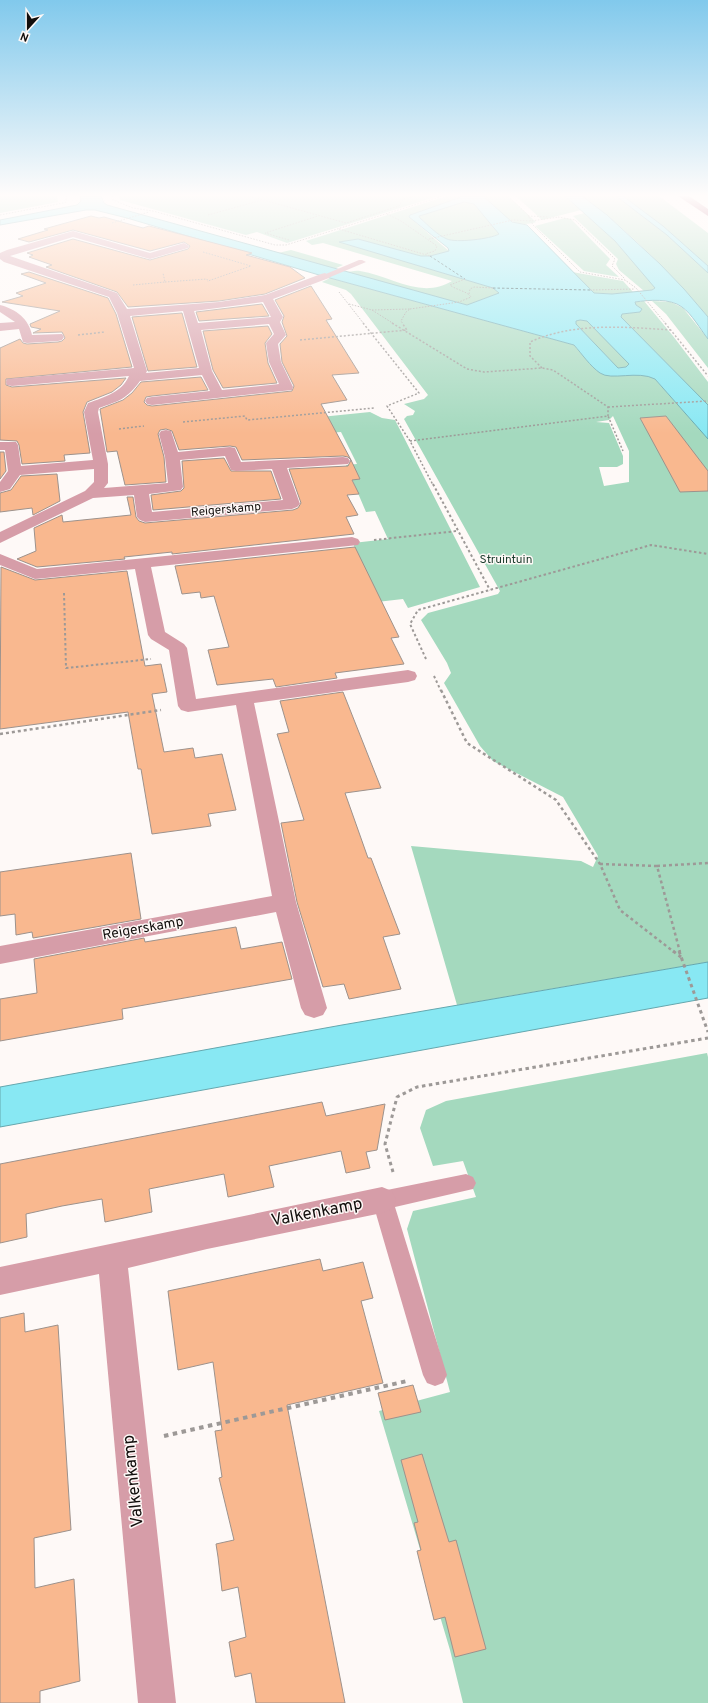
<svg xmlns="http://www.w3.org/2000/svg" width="708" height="1703" font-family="Overpass,sans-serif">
<rect width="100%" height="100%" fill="#fef9f7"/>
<g fill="#a4d9be" fill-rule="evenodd">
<polygon points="0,196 57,196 58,202 0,213"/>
<polygon points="119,196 439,196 287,243 257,232 246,235 120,200"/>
<path d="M447,196H464L412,214L409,217L449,251L430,256H421L358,239L340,242L493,288L499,293L467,305L345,272C350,272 355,270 360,271C392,276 421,300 452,281L323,243L312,245L306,241Z"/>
<path d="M483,196H508L536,222C511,230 500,212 483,196Z"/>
<polygon points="516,196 565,196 581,210 542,220"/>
<path d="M582,196H616L667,235L708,273V317C670,272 629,231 582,196Z"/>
<polygon points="623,196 659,196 708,233 708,266 663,226"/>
<path d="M464,202L474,204L499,234C491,239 456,243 447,239C437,235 428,225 420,218L419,216Z"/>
<polygon points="585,213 615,241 656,287 652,290 644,291 619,270 616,264 618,259 573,216"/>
<polygon points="565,218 571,219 610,259 606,265 619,277 584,271 535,226"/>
<polygon points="291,250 343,265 334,269 278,253"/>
<polygon points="572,272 623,281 633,292 612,294 594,293"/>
<path d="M330,278L574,345L601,374L649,375L655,379L708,439V962L457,1005L411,846L581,861L593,867L598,856L563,797L493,761L480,746L444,683L451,673L447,663L421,620L428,613L498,594L500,591L404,419L407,416L413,415L415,411L404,404L424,399L428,395L351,294L346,290L322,282ZM613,416L629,451V482L604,486L599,467H617L623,464V456L609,423L596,422L609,420Z"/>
<polygon points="644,301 673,336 708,382 708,405 621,317 622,314 640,312 642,309 636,305 635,302"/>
<polygon points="652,301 671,302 683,308 708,339 708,368 666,314"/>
<polygon points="580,320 587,321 630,364 626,367 618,368 576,324 576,321"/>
<polygon points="370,412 382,418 395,420 480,587 408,608 403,599 377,602 353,543 388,539 375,511 366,512 346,465 357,464 341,432 246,439 252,424"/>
<polygon points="707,1053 708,1057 708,1703 463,1703 450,1650 379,1411 450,1392 407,1229 413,1211 476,1197 463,1161 433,1166 420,1128 426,1110 446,1101"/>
</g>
<g fill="#88e8f3" stroke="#65a7ae" fill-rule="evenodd">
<path d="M80,196H101L104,203L107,205L467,305L499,293L493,288L339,242L358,239L421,256H430L449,251L448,248L409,217L410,215L464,196H483L512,222L527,225L594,293L612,294L652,290L655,288L615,241L565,196H582L607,215L660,264L684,289L708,317V339C700,329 692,314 682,307C670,298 649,300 635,302L636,305L642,309L640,312L622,314L621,317L708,405V439L655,379C638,370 611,381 600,373C590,366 582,354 574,345L319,275L127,218L95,210H86L0,225V220L77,205L81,201ZM464,202L474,204L499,234C491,239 455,243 447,239C437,235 428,225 420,218L419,216L426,214ZM580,320L587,321L629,364L626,367L618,368L576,324V321Z"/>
<polygon points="616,196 623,196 663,226 708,266 708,273 667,235"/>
<polygon points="708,962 708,998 0,1127 0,1087 342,1025"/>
</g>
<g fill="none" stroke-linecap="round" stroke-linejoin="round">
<g stroke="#255156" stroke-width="1" stroke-dasharray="2.5 2" stroke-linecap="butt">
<polyline points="430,256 465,279"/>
<polyline points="493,288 590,290"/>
</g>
</g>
<g fill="#f9b88f" stroke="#9d928c">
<polygon points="91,216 99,218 104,217 143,228 149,226 252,253 246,255 290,267 305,278 265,294 219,301 128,307 117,292 46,267 52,265 29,257 33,255 27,253 73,239 150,260 188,249 190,246 184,242 150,251 73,230 29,242 18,239 48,230 44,229"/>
<polygon points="29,272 108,298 116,314 132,367 6,379 6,385 12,387 126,378 121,385 112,392 87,402 83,412 90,453 64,455 65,461 22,464 19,445 17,441 0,440 0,348 20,339 23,343 27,344 58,342 62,341 65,338 62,332 33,333 41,329 31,327 30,324 60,311 2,302 23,296 16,293 46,283 21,274"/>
<polygon points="311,286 332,319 326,320 359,373 332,375 347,400 321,404 351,460 348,457 343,456 242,460 236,447 230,446 179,450 172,431 166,429 160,430 158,434 164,457 166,482 125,485 117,451 107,452 100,409 123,400 132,393 141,382 201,377 208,390 152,396 146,397 144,402 147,405 152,406 292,391 294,386 282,362 280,344 287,336 282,322 284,316 275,300"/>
<polygon points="262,304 269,316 199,321 196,312"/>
<polygon points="182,313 197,367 148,371 132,317"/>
<polygon points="268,326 272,334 265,343 268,363 277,383 223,388 213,370 203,331"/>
<polygon points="666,416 708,471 708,491 680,492 640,418"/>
<polygon points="0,452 4,452 6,471 0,479"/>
<polygon points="224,458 231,471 271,471 281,499 153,510 151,495 181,491 184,488 182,461"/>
<polygon points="351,460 360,479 352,480 359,494 347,495 358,515 346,517 354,534 172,554 172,552 124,557 125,559 37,567 17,559 36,551 34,528 62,515 63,522 131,515 127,497 133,497 136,517 139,521 145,523 293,510 298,508 301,503 289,469 348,466"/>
<polygon points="57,474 60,501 33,515 32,508 0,512 0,493 11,490 21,476"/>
<polygon points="355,547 399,637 391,638 404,664 335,673 337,678 276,687 273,679 217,685 208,650 229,647 214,596 201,598 200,592 182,594 175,566"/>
<polygon points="1,567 35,580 127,571 145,666 161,664 167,692 152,694 164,752 193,748 195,758 222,754 236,810 208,814 211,826 152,834 141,769 138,769 128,712 0,729"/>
<polygon points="343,692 381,788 345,793 368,858 371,858 400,934 383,937 401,989 349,999 344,984 323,987 297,902 281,823 304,820 277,734 289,732 280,701"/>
<polygon points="131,853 141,919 33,938 32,932 16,935 15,914 0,916 0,872"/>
<polygon points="236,927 241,949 282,942 292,979 122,1009 123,1019 0,1041 0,999 37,993 34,959 144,938 145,942"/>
<polygon points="322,1102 326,1116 385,1104 377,1150 366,1152 370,1168 346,1173 341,1151 269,1166 274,1187 228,1197 224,1174 149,1189 152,1212 105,1222 102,1199 62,1206 26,1214 27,1237 0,1243 0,1164"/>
<polygon points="320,1259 323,1271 363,1262 373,1298 361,1301 383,1383 287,1405 345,1703 256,1703 251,1673 235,1677 229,1642 246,1637 238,1587 222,1591 218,1557 216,1544 234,1540 219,1478 222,1477 215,1431 222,1430 213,1362 178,1370 168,1291"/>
<polygon points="24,1313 25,1332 58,1325 71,1530 34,1538 35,1588 74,1579 80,1681 40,1691 40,1703 0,1703 0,1318"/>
<polygon points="413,1385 421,1412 385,1420 378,1393"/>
<polygon points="422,1454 449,1542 456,1540 486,1649 455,1657 445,1617 434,1620 417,1551 421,1550 414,1523 418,1522 401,1460"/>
</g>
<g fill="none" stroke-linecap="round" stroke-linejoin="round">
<g stroke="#9d9997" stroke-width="1" stroke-dasharray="1.5 1.5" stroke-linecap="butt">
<polyline points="112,196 113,200 133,208 153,211 275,245 286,245 443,196"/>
<polyline points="249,196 346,223 399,206 403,199 414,196"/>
<polyline points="508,196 528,215 533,225 580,272 625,280 636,288 666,324"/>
<polyline points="387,214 401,221 437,246 435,251 425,254"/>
<polyline points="0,215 63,203 66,202 66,196"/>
<polyline points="208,215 262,200"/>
<polyline points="528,216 549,217"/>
<polyline points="558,217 575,220 615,259 612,266 625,279"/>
<polyline points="112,223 149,212"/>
<polyline points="339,229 430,256"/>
<polyline points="429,239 513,220 531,221 559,217"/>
<polyline points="289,240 265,233 318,216"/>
<polyline points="203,252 251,266 208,281"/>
<polyline points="165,282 207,279 208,282"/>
<polyline points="133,285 165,282 163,273"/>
<polyline points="590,290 635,289"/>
<polyline points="339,292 364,324"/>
<polyline points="469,294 470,289 474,287 493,288"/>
<polyline points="349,304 372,310 394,324"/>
<path d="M410,309L459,302L471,297C467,291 456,290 450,285L465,279"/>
<polyline points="372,310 410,309 406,312 401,321 403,324"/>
</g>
<g stroke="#9d9997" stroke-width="1.5" stroke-dasharray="2 2" stroke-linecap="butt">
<polyline points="363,323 419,393 387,406 410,441 433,485"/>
<polyline points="392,323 467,369 484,372 542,368 553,370 608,407 608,416"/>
<polyline points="665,323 708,376"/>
<polyline points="78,335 105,332"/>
<polyline points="300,340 407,330 402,323"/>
<path d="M542,368L530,356V342C574,322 625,327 672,330"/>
<polyline points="608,407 708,401"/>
<polyline points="183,422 245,416 247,420 374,408"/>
<polyline points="119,429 144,426"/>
<polyline points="410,441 608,416 623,451"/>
</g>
<g stroke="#9d9997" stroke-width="2" stroke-dasharray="2.5 2.5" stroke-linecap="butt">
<polyline points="433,484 490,590"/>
<polyline points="374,540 457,531"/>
<polyline points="64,593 66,668 151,659"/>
<polyline points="426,659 410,624 418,610 651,545 708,554"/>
<polyline points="434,676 441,691"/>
</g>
<g stroke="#9d9997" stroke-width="2.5" stroke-dasharray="3 3" stroke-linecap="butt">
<polyline points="441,690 467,743 556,800 600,864 620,910 674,952"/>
<polyline points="0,734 161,710"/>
<polyline points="600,864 657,866 680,952"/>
<polyline points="657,866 708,863"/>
</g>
<g stroke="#9d9997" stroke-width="3" stroke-dasharray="3.5 3.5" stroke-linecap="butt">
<polyline points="673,951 681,957"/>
<polyline points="679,951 708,1032"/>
<polyline points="393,1172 385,1144 397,1097 417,1087 708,1038"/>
</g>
<polyline stroke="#9d9997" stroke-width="4" stroke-dasharray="4.5 4.5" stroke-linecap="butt" points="164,1436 407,1381"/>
<g fill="#d69da8" fill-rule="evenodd">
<polygon points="359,260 362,260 366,262 328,278 322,278 321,276"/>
<polygon points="466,1174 473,1177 476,1183 473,1189 395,1207 447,1375 443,1383 435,1386 427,1383 423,1375 372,1200 375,1194 382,1191"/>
</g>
<g fill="#d69da8" fill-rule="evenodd">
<path d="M73,231L150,253L184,243L189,246L188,248L150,259L73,237L10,256L117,293L127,309L219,302L265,295L321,274L325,273L330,276L329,278L273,299L283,317L280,322L286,335L278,344L281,362L293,387L292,390L152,405L147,404L145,401L147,398L152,397L210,391L202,375L140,381C127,399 119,401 99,408L98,412L108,464V483L104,488L168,483L165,457L159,434L161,431L166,430L171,431L178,452L230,447L235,448L241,462L343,457L348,458L350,461L348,464L287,468L300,504L297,507L292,509L145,522L140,520L137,517L134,495L93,498L0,543V532L85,491L94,482V469L20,475L10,489L0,492V482L8,471L5,450H0V442H16L18,445L21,466L93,460L84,412L88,403C105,397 122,392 129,376L12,386L7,385L6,382L7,379L134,368L117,313L109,297L4,262L0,259V253L7,250ZM263,302L271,317L198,323L194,311ZM183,311L199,368L146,373L147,371L130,316ZM269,324L274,334L266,343L269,362L279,384L222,390L212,371L201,330ZM225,456L231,470L236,471L272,469L283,500L152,512L149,494L181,490L183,487L180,460Z"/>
<path d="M0,305C16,309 29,319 32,335L62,334L64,337L62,340L58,341L27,343L23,342L19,329L0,331V323L15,322L0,312Z"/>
<polygon points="352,537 358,539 360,542 358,545 151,567 165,632 184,644 187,648 196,699 408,670 415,672 417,676 415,680 408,682 254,703 296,902 327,1008 323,1015 314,1018 305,1015 301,1008 276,912 0,964 0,946 272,896 236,705 188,712 181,710 178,706 169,650 151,639 148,635 135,569 35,579 0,565 0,554 37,569"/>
<polygon points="382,1187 392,1191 396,1200 392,1209 382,1213 207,1249 128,1268 176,1703 138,1703 99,1274 0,1295 0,1267"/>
</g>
<polygon fill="#9c284d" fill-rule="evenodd" points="678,196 689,196 708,209 708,216"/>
</g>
<linearGradient id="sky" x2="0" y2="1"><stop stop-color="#81c9ec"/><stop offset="0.45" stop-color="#fffcfb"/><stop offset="1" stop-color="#fffcfb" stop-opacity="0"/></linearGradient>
<rect width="708" height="434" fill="url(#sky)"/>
<g text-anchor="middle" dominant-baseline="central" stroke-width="3" stroke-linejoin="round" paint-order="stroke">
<g font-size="12" fill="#120e0c" stroke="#fef9f7">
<text transform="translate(226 510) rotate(-5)">Reigerskamp</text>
</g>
<g font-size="12" fill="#1a3c2c" stroke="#fef9f7">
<text x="506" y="560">Struintuin</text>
</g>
<g font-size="14" fill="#120e0c" stroke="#fef9f7">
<text transform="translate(143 929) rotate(-10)">Reigerskamp</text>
</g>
<g font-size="17" fill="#120e0c" stroke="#fef9f7">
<text transform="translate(317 1213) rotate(-11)">Valkenkamp</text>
<text transform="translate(134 1481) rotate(-96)">Valkenkamp</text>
</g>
</g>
<g transform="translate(28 28) rotate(201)" stroke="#fef9f7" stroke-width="3" paint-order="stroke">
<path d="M0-3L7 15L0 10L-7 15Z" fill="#120e0c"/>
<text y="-6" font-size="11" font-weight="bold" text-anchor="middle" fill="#120e0c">N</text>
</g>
</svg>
